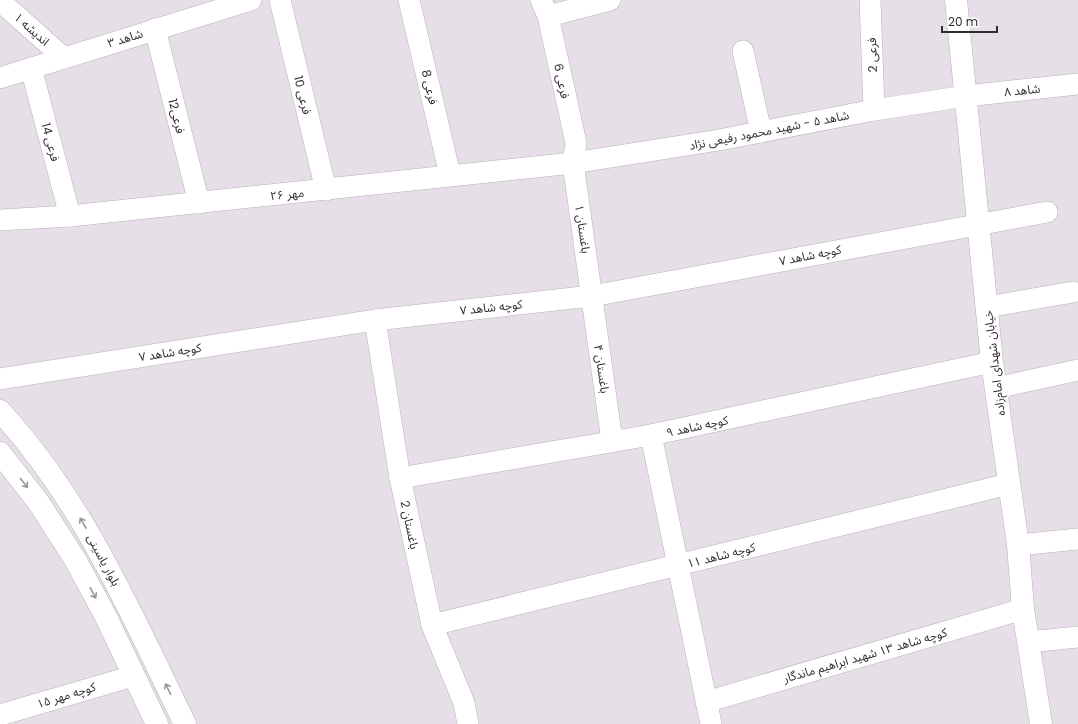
<svg xmlns="http://www.w3.org/2000/svg" width="1078" height="724" font-family="Poppins,'Noto Sans Arabic',sans-serif">
<rect width="100%" height="100%" fill="#e7dfe7"/>
<g fill="none" stroke-linecap="round" stroke-linejoin="round">
<defs>
<g id="street">
<polyline points="280,0 326,190"/>
<polyline points="409,0 450,175"/>
<polyline points="541,0 548,16 576,143 573,163 612,441"/>
<polyline points="870,0 874,110"/>
<polyline points="0,1 64,58"/>
<polyline points="548,16 610,0"/>
<polyline points="155,29 199,203"/>
<polyline points="743,51 761,132"/>
<polyline points="31,68 70,216"/>
<polyline points="0,78 251,0"/>
<polyline points="0,220 70,216 573,163 719,140 874,110 966,96 1078,84"/>
<polyline points="987,307 1073,292"/>
<polyline points="375,320 400,478 432,625 464,703 468,724"/>
<polyline points="0,379 375,320 592,296 1047,212"/>
<polyline points="996,388 1078,370"/>
<polyline points="651,435 711,724"/>
<polyline points="400,478 651,435 992,362"/>
<polyline points="1018,545 1078,539"/>
<polyline points="432,625 1009,484"/>
<polyline points="1029,642 1078,637"/>
<polyline points="706,702 1023,609"/>
<polyline points="0,715 133,676"/>
</g>
<g id="secondary">
<polyline points="956,0 992,362 1018,545 1023,609 1041,724"/>
<path d="M0,411C83,501 132,615 185,724"/>
<polyline points="0,453 39,503 76,561 106,617 157,724"/>
</g>
</defs>
<use href="#street" stroke="#b8b1b9" stroke-width="22"/>
<use href="#secondary" stroke="#b8b1b9" stroke-width="23"/>
<use href="#street" stroke="#fff" stroke-width="21"/>
<use href="#secondary" stroke="#fff" stroke-width="22"/>
</g>
<defs><path id="oneway-shaft" d="M-6 0H5M1.5-3L5.5 0L1.5 3" fill="none" stroke-width="1.6" stroke-linecap="round" stroke-linejoin="round"/></defs>
<g stroke="#989698">
<use href="#oneway-shaft" transform="translate(24 483) rotate(52)"/>
<use href="#oneway-shaft" transform="translate(83 523) rotate(-120)"/>
<use href="#oneway-shaft" transform="translate(93 593) rotate(62)"/>
<use href="#oneway-shaft" transform="translate(168 689) rotate(-116)"/>
</g>
<g text-anchor="middle" dominant-baseline="central" stroke-width="3" stroke-linejoin="round" paint-order="stroke">
<g font-size="12" fill="#302d30" stroke="#fff">
<text transform="translate(32 29) rotate(42)">اندیشه ۱</text>
<text transform="translate(125 38) rotate(-17)">شاهد ۳</text>
<text transform="translate(872 55) rotate(-92)">فرعی 2</text>
<text transform="translate(562 81) rotate(78)">فرعی 6</text>
<text transform="translate(430 87) rotate(77)">فرعی 8</text>
<text transform="translate(1022 90) rotate(-6)">شاهد ۸</text>
<text transform="translate(303 95) rotate(76)">فرعی 10</text>
<text transform="translate(177 116) rotate(76)">فرعی12</text>
<text transform="translate(769 130) rotate(-11)">شاهد ۵ - شهید محمود رفیعی نژاد</text>
<text transform="translate(51 142) rotate(75)">فرعی 14</text>
<text transform="translate(287 194) rotate(-6)">مهر ۲۶</text>
<text transform="translate(583 229) rotate(82)">باغستان ۱</text>
<text transform="translate(810 255) rotate(-11)">کوچه شاهد ۷</text>
<text transform="translate(491 307) rotate(-6)">کوچه شاهد ۷</text>
<text transform="translate(170 352) rotate(-9)">کوچه شاهد ۷</text>
<text transform="translate(994 363) rotate(-97)">خیابان شهدای امام‌زاده</text>
<text transform="translate(602 369) rotate(82)">باغستان ۴</text>
<text transform="translate(697 426) rotate(-12)">کوچه شاهد ۹</text>
<text transform="translate(410 525) rotate(78)">باغستان 2</text>
<text transform="translate(721 555) rotate(-14)">کوچه شاهد ۱۱</text>
<text transform="translate(104 560) rotate(62)">بلوار یاسینی</text>
<text transform="translate(865 655) rotate(-16)">کوچه شاهد ۱۳ شهید ابراهیم ماندگار</text>
<text transform="translate(66 695) rotate(-17)">کوچه مهر ۱۵</text>
</g>
</g>
<path d="M942 26v6h55v-6" fill="none" stroke="#302d30" stroke-width="2"/>
<text x="948" y="26" font-size="12" fill="#302d30" stroke="#ffffff" stroke-width="3" paint-order="stroke">20 m</text>
</svg>
